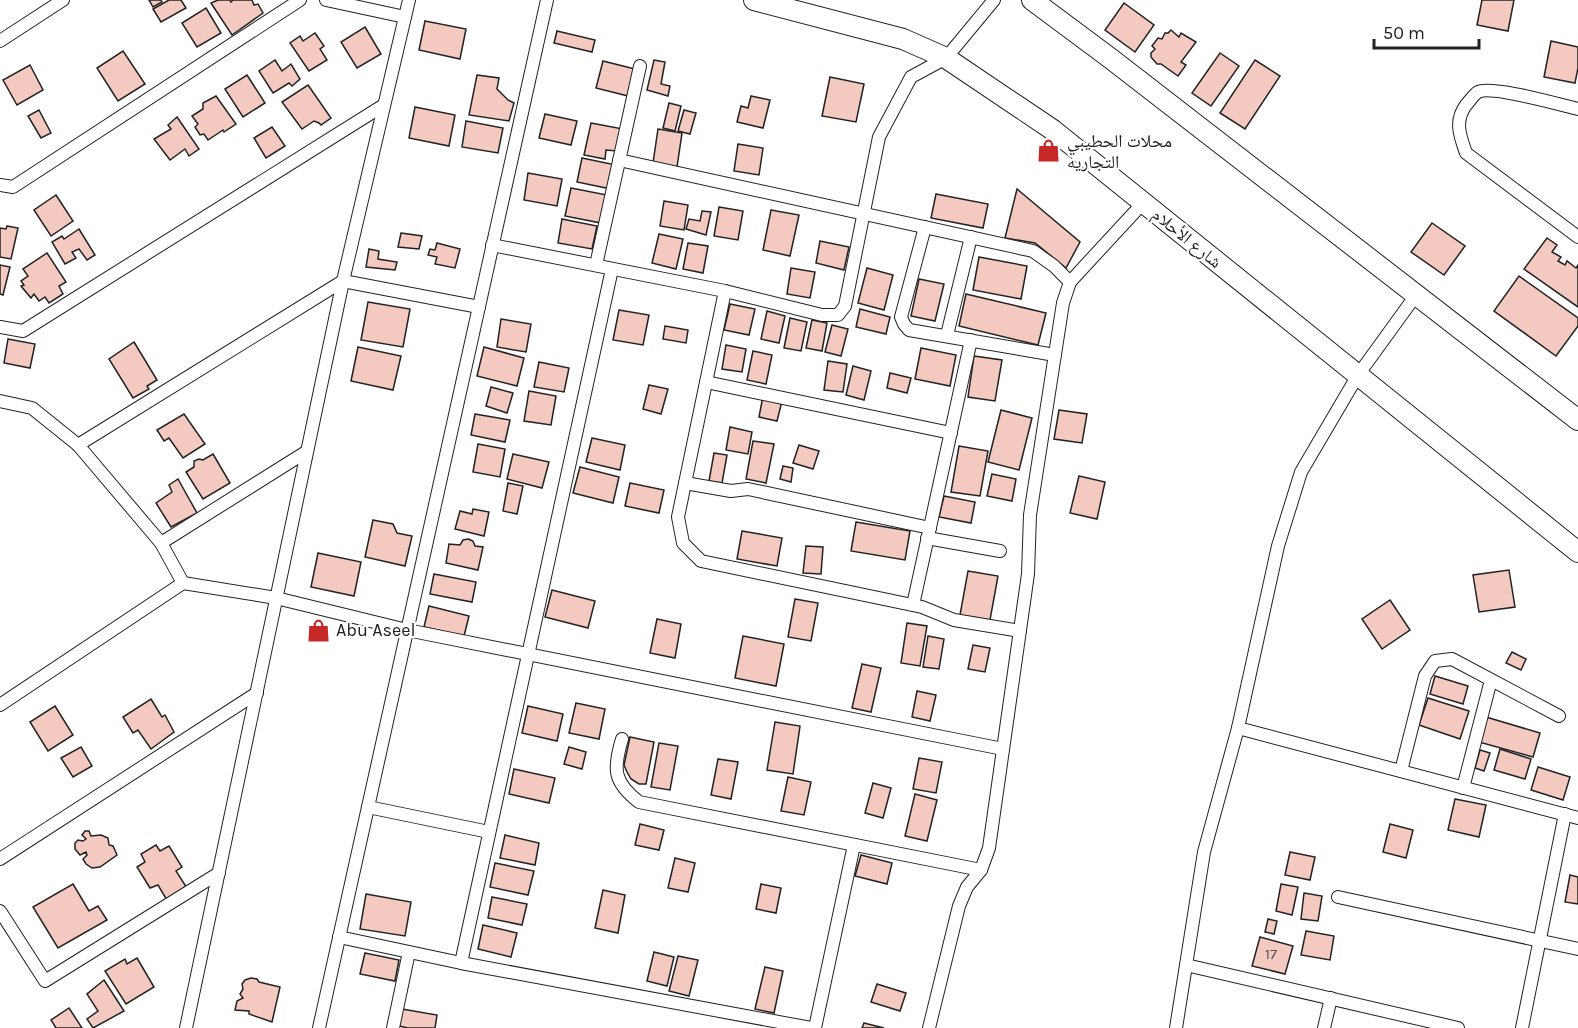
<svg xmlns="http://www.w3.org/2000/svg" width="1578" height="1028" font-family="Karla,'Noto Naskh Arabic',sans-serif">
<rect width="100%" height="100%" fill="#fff"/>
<g fill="#f3c9c0" stroke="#222" stroke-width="1.5">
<polygon points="149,0 161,0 162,2 153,7"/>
<polygon points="169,0 181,0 186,8 161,22 153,9"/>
<polygon points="218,0 230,0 231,2 233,0 252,0 254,5 258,4 263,13 232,35 211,3"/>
<polygon points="1482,0 1514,0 1508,31 1477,25"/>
<polygon points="1124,3 1154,25 1135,52 1105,30"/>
<polygon points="206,8 221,33 197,47 182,23"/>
<polygon points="425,21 466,29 460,59 419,50"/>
<polygon points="365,27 381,54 357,68 341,42"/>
<polygon points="1171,30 1179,37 1181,33 1196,42 1181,62 1186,65 1178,76 1161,64 1157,64 1151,57 1151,53 1155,49 1152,46 1158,38 1162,39 1165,33 1168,33"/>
<polygon points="557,31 595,40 592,52 554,43"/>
<polygon points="315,33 324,46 320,49 327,60 309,71 290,43 300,36 303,41"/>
<polygon points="1551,41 1578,47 1578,68 1575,83 1544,77"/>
<polygon points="123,51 145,84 118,101 97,68"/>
<polygon points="1220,53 1239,66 1211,106 1192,93"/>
<polygon points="275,60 282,71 291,64 300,79 292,86 289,83 273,93 259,71"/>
<polygon points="654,60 665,62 661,84 670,86 668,96 647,90"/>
<polygon points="1255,60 1280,76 1245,129 1220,113"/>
<polygon points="603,61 639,70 632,97 596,88"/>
<polygon points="30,65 43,90 17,105 3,80"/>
<polygon points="247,75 265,103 243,117 225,89"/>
<polygon points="477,75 499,78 497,89 508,100 514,103 509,121 469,115"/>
<polygon points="830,77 864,84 856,122 822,116"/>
<polygon points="308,85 331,118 321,125 319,123 314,121 302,129 282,102"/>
<polygon points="216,96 236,124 224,132 223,130 208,140 204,134 200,135 195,127 198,124 192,116 203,109 203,103"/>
<polygon points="751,96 770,100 763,128 737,122 741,106 748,108"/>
<polygon points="669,103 681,106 675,131 663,128"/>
<polygon points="415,107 455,115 449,146 409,138"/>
<polygon points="39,110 51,133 41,138 28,116"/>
<polygon points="684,110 696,113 690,134 678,131"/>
<polygon points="545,114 577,121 571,145 539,138"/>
<polygon points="177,117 199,149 189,156 185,149 170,160 154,139 171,129 168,125"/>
<polygon points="466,121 503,128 498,153 462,147"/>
<polygon points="591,123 623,129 617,151 606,150 605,159 584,155"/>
<polygon points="272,127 285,146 266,158 254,138"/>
<polygon points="658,129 682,133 677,167 653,163"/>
<polygon points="738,144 763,148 759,175 734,171"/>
<polygon points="582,158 616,165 611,189 577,182"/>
<polygon points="528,173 562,179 557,206 524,200"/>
<polygon points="571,188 607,195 601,223 565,216"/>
<polygon points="1017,189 1080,242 1066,268 1035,243 1005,238"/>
<polygon points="936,194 988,204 983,228 931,218"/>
<polygon points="56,195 73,221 51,236 34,210"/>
<polygon points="664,201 688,205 684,230 660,226"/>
<polygon points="719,207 743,211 738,240 714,236"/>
<polygon points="771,210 799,215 790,256 763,250"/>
<polygon points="702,211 711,212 706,235 686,229 689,219 700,221"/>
<polygon points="562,219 597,226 592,249 558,243"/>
<polygon points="1432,223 1465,246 1444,275 1411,252"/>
<polygon points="7,226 18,228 11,259 0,257 0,228 6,229"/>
<polygon points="79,229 95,255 87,260 79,249 72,252 76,258 65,264 52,242 62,236 64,239"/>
<polygon points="401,233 422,236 419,249 398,247"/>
<polygon points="659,234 683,239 676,269 652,263"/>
<polygon points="1547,238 1557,245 1552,252 1561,257 1558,261 1565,265 1567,261 1576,268 1578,265 1578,307 1524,269"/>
<polygon points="820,241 849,247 844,270 816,263"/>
<polygon points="437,243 460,249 455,268 435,264 437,257 428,255 430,249 435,250"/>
<polygon points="688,243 708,246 703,273 683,269"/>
<polygon points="369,249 379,251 378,259 397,262 395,270 366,267"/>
<polygon points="47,253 66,282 59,286 63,294 49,303 45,297 39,301 34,294 31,298 21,286 24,285 21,281 28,276 23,269"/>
<polygon points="979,257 1027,266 1021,299 973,290"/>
<polygon points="0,265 10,267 3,295 0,294"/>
<polygon points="791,268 815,272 810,298 787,294"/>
<polygon points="867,268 893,275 884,310 858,303"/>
<polygon points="1519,276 1578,318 1578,326 1556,356 1494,311"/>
<polygon points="919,279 944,284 935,321 911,316"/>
<polygon points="966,294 1046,313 1038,345 959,326"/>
<polygon points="368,302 410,309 403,347 361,340"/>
<polygon points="730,304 755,309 749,335 724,330"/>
<polygon points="860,309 890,317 886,334 856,327"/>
<polygon points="619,310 649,315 643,345 613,340"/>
<polygon points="767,311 785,316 779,343 761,339"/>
<polygon points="790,318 807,322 801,351 784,348"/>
<polygon points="501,319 531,324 526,352 497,347"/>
<polygon points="812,320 827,323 822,351 806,348"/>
<polygon points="832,325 848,329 841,356 825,352"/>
<polygon points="665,326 688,330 686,343 663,339"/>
<polygon points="8,339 35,344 30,368 4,363"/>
<polygon points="134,342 157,380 147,386 149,389 133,398 109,359"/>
<polygon points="726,345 746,349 742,372 722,369"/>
<polygon points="358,347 401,356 393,390 351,381"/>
<polygon points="484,347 524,358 517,386 477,376"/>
<polygon points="921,348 956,355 950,386 915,379"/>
<polygon points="753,351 772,355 766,384 747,380"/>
<polygon points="974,356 1002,360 995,401 968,397"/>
<polygon points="828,361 847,364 843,392 824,390"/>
<polygon points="539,362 569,368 564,392 534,387"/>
<polygon points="853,366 871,371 864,400 846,395"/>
<polygon points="890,373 911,378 907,393 887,388"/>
<polygon points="649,385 668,389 661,414 643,409"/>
<polygon points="491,387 513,393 507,413 486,406"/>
<polygon points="529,391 556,396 551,425 524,421"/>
<polygon points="763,396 782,401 777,421 759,417"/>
<polygon points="1001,410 1032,418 1019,470 988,462"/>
<polygon points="1059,410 1087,414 1082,443 1054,439"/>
<polygon points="184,414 205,444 183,458 169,438 164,441 157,430"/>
<polygon points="475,414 510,420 505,442 471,435"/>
<polygon points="730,427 752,432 748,454 726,450"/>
<polygon points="592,438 625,445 620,470 586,462"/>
<polygon points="753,441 774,444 766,483 746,479"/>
<polygon points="478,444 505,449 500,477 473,472"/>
<polygon points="799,445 819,451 813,469 793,463"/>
<polygon points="959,446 988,451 980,496 951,492"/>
<polygon points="714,453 727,455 722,483 709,481"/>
<polygon points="213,454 230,483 203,499 186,472 194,467 194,461 199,459 203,460"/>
<polygon points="513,454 549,462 542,488 507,479"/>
<polygon points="783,466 793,468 791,482 780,479"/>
<polygon points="580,467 619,477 613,503 573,493"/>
<polygon points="992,474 1016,479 1012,501 987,496"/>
<polygon points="1079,476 1105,482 1097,519 1070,513"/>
<polygon points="178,479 197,513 171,527 156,503 172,492 169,485"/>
<polygon points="508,483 523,486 517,514 503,511"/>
<polygon points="630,483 664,490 659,513 625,506"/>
<polygon points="944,496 975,502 971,523 939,517"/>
<polygon points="473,509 489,512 484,536 455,529 460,511 472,514"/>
<polygon points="373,520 393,524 397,533 412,536 405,566 365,557"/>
<polygon points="856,522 910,531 905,560 851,551"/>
<polygon points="742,531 782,538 777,566 737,559"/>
<polygon points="468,539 473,541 475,546 483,547 478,570 446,563 449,544 460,545 463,540"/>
<polygon points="806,546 823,547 821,574 803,573"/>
<polygon points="318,553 361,562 354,596 311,587"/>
<polygon points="1509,570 1515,607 1479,612 1473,575"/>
<polygon points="968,571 998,576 990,620 960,615"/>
<polygon points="434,574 476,582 472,602 430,594"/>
<polygon points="552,590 595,601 588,628 545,617"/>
<polygon points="795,599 818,603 811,641 788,637"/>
<polygon points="1390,600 1410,630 1382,649 1362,619"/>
<polygon points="429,606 469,616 464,636 424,627"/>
<polygon points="657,619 681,624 675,658 650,653"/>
<polygon points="907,623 927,626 920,666 901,663"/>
<polygon points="743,636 784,644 776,686 735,678"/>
<polygon points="928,636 944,639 939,669 923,667"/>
<polygon points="973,645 990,648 985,672 968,669"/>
<polygon points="1512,652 1526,659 1521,670 1506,663"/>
<polygon points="862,664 881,668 871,712 852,708"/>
<polygon points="1435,676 1468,686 1463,704 1430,694"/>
<polygon points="917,691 936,695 930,721 912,717"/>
<polygon points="1428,698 1469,711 1460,739 1419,725"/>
<polygon points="151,699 162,717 165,715 174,732 151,749 138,730 133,733 123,717"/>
<polygon points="576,703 605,709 599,739 569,733"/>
<polygon points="55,706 73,735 48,751 30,722"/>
<polygon points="528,706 563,714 557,741 522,733"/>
<polygon points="1486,717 1540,733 1533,757 1479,742"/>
<polygon points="775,722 800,726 793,774 767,770"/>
<polygon points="630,737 654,742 646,784 639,784 631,779 627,772 624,765"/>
<polygon points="659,743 678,746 670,790 651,787"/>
<polygon points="81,747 92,766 73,777 61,758"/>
<polygon points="569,747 586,752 582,769 564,764"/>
<polygon points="1500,749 1531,759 1525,779 1494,770"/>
<polygon points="1480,750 1490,753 1484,771 1475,768"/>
<polygon points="919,758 942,762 936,793 913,789"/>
<polygon points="718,759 738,762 731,799 711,795"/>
<polygon points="1538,767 1570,777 1563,800 1531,790"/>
<polygon points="514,769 555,778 549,803 509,794"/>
<polygon points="788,777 811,782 804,815 781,811"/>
<polygon points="873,783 891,788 883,818 865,813"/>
<polygon points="915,794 937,800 927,841 905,836"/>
<polygon points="1455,799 1486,805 1479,837 1448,830"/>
<polygon points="640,824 664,830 659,850 635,845"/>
<polygon points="1390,824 1413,830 1406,858 1383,852"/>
<polygon points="85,831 89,831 91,836 101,835 108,838 109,845 113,846 117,855 100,867 92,868 86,864 83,859 87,855 86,852 80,855 75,849 75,843 78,840 83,841 86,839 82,835"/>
<polygon points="505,835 539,843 535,865 500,858"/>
<polygon points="156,845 160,851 169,846 182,867 176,871 187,888 168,902 158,885 150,888 137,867 145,862 141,854"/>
<polygon points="1290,852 1315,857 1310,880 1285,875"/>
<polygon points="861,855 892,863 887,884 855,876"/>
<polygon points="675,858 695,863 688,892 668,888"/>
<polygon points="495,863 534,871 528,895 490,887"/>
<polygon points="1570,875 1578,877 1578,904 1565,902"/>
<polygon points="73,884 89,911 98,906 107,920 58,948 33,907"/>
<polygon points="761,884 781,888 776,913 756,909"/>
<polygon points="1281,884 1298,887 1292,915 1276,911"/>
<polygon points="603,890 625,895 618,933 595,928"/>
<polygon points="1304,893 1322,896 1318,921 1301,919"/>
<polygon points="366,894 411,902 405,936 360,929"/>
<polygon points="492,897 527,904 522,925 488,918"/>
<polygon points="1268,919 1277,921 1274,934 1265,932"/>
<polygon points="483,925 517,933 511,957 478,949"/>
<polygon points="1306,931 1334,936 1330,960 1301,955"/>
<polygon points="1260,937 1293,946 1285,974 1252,966"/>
<polygon points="654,952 674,957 667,986 647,981"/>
<polygon points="365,953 399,960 395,981 360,974"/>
<polygon points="678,956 698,960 689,996 669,991"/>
<polygon points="137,958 154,987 126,1004 105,971 125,959 127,964"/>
<polygon points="765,967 783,971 774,1013 755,1009"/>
<polygon points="251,978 257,979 259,982 280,987 272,1022 249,1014 249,1011 235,1010 237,1001 243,998 240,994 243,989 242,984 245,980"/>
<polygon points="104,980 124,1011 93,1028 87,1019 98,1011 87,994"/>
<polygon points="877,984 906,993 900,1011 871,1002"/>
<polygon points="69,1008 82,1028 56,1028 51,1020"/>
<polygon points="402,1009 437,1015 435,1028 408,1028 399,1026"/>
<polygon points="864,1023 884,1028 862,1028"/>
</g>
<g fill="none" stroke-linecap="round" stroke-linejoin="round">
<defs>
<g id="minor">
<polyline points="326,0 405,17"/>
<polyline points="0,41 63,0"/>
<path d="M1578,109C1561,105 1491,85 1478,92C1474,94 1469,102 1466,105C1454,121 1460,136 1466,153L1578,237"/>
<polyline points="619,160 1033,251 1054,266 1070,282"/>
<polyline points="0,185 13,187 300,0"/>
<polyline points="925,227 901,317 904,324 909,330 1055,355"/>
<polyline points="492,245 725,291 822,315 838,315 845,306 879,137 911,77 946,58 994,0"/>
<polyline points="596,265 640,66"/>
<polyline points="725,291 678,517 683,543 701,561 922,607 954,620 1020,631"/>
<polyline points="0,327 23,331 384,105"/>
<polyline points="947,335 971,237"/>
<polyline points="706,382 951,433"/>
<polyline points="0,401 32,408 78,445 161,543 183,583"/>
<polyline points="78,445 343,281 479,307"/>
<polyline points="685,483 731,491 748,489 930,528"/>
<polyline points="927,538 1000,551"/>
<polyline points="161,543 306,452"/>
<polyline points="913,605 971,340"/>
<polyline points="0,705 183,583 276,598 407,630 1003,749"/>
<polyline points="1238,728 1578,818"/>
<path d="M622,739C613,769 613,782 639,802L981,870"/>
<polyline points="1401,771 1425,676 1435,661 1452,659 1559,716"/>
<polyline points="1463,788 1491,680"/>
<polyline points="368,807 489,832"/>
<polyline points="0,859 257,693"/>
<polyline points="1338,897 1578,949"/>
<polyline points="0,911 45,981 219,873"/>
<polyline points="339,937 461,963 811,1028"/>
<polyline points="461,963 612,269"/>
<polyline points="1186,965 1458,1028"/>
<polyline points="186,1028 343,281 409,0"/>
<polyline points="319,1028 547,0"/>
<polyline points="393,1028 409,952"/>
<polyline points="815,1028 854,845"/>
<polyline points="929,1028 959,906 967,887 981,870 989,848 1028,574 1030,515 1063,303 1070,282 1143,203"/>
<polyline points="1176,1028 1204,852 1238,728 1278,546 1301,472 1358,375 1416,295"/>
<polyline points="1324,1028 1331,998"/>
<polyline points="1522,1028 1565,814"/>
</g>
<g id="primary">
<polyline points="754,0 903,39 946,58 1053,130 1578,552"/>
<polyline points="1032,0 1110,58 1578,420"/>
</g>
</defs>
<use href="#minor" stroke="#222" stroke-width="14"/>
<use href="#primary" stroke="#222" stroke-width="22"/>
<use href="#minor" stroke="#fff" stroke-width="12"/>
<use href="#primary" stroke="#fff" stroke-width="20"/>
</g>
<defs>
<symbol id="shop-bare" viewBox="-9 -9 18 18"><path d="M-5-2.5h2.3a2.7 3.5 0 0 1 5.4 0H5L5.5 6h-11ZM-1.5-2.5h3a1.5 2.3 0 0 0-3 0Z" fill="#c62828" stroke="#fff" stroke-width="2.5" paint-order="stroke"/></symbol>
</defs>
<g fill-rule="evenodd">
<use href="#shop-bare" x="1032" y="134" width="33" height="33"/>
<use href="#shop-bare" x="302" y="614" width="33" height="33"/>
</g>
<g text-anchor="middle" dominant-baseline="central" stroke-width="4.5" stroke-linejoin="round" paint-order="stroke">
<g font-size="15" fill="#564c4a">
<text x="1271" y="954">17</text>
</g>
<g font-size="18" fill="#222" stroke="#fff" text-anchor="start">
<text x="1067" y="141">محلات الحطيبي<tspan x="1067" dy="21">التجاريه</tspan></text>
<text x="336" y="630">Abu Aseel</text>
</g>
<g font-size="18" fill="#222" stroke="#fff">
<text transform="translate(1187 238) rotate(39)">شارع الأحلام</text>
</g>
</g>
<path d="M1374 39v9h105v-9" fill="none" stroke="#222222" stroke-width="3"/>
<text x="1383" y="39" font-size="18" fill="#222222" stroke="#ffffff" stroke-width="4.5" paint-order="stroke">50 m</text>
</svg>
